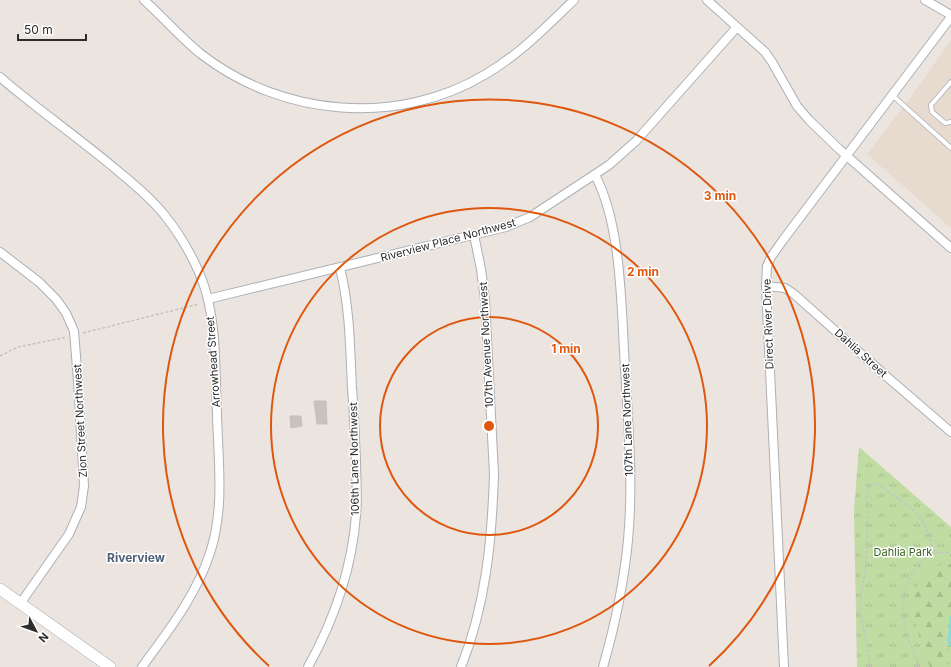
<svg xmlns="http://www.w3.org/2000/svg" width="951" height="667" font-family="Inter,sans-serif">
<defs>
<pattern id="grass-tufts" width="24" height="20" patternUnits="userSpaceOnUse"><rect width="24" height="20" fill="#c1dca2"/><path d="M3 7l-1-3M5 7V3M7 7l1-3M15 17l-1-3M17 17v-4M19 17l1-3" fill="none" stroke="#a6bd8c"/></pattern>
<pattern id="forest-firs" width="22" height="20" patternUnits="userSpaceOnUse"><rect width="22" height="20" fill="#c1dca2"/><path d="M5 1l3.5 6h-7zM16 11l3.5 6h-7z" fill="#a6bd8c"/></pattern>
<pattern id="wetland-marsh" width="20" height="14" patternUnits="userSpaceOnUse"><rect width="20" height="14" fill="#c1dca2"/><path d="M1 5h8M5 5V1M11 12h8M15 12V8" fill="none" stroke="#a6bd8c"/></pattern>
</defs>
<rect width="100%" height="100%" fill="#ece4df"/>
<polygon fill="#e7dace" points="951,40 951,228 867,154 911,97"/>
<polygon fill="url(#grass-tufts)" points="859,447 951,527 951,667 857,667 854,510"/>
<polygon fill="url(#forest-firs)" points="943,563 951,564 951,667 930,667 920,640 911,600 923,576"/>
<polygon fill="url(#wetland-marsh)" points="951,646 951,667 948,667 944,652"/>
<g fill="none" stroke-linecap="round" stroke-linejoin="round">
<polyline stroke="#7edbe2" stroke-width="2.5" points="951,617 949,642 951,646"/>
</g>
<g fill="#c7c1bf" stroke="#c7bfb9">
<polygon points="314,401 326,401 327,424 317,424"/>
<polygon points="290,416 301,416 302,426 291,428"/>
</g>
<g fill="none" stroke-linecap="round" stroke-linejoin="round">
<defs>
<g id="service">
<polyline points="951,82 931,105 932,112 945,123 951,122"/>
<polyline points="892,95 951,148"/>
</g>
<g id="minor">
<path d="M144,0C164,18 181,38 201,54C282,117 398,127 486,74C520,54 546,27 574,0"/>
<polyline points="707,0 765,52 772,62 797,106 809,120 839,149 951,248"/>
<polyline points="925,0 951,15"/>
<path d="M0,77C12,88 26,98 38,108C65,129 92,149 118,171C135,185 153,200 166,217C182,237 199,267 206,292C217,331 215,373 217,414C218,460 225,508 210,553C196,596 168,631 142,667"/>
<path d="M595,175C620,222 621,296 624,349C627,412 634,477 628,540C624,583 615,625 603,667"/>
<polyline points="0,252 39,282 56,299 66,313 74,331 78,381 84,486 81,507 69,534 20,604"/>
<polyline points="766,286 785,288 794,294 886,376 951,432"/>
<polyline points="208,299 485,232 506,227 530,217 609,165 636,141 737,27"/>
<path d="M308,667C334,620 352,569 356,515C358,497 356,479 356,461C355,437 354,412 352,388C350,348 350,308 340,268"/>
<path d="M461,667C486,605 492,539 494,474L485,300L481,269L474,235"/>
<polyline points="784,667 766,286 767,266 771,257 783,240 951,17"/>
</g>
<polyline id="tertiary" points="0,589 110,667"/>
</defs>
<use href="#service" stroke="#acb0b6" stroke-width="5.5"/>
<use href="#minor" stroke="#acb0b6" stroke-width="10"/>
<use href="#tertiary" stroke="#acb0b6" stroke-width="12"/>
<g stroke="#c4c4c4" stroke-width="1.5" stroke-dasharray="3 2" stroke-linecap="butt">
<polyline points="83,333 199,304"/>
<polyline points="0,356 18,347 67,337"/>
<polyline points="871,667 862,620 859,613 866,562 868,509 866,493 869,487 873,484 878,484 912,509 922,520 935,552"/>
<path d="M919,667C916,656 911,646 907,635C900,612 903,580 920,562C929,553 939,551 951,553"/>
</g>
<use href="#service" stroke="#fff" stroke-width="4"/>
<use href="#minor" stroke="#fff" stroke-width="8"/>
<use href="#tertiary" stroke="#fff" stroke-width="11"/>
</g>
<g fill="none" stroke="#df570e" stroke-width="2">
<circle cx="489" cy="426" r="109"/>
<circle cx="489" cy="426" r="218"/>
<path d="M269 666A326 326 0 1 1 709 666"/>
</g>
<g text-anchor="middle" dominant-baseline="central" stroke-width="3" stroke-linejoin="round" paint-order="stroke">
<g font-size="11" fill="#2c2c2c" stroke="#fff">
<text transform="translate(448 240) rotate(-15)">Riverview Place Northwest</text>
<text transform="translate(768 324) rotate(-92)">Direct River Drive</text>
<text transform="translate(486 345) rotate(-93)">107th Avenue Northwest</text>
<text transform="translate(861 353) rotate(42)">Dahlia Street</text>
<text transform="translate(213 362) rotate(-94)">Arrowhead Street</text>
<text transform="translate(627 420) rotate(-92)">107th Lane Northwest</text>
<text transform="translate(80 421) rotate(-93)">Zion Street Northwest</text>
<text transform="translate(354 459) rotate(-91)">106th Lane Northwest</text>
</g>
<g font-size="11" fill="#3c6222" stroke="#fff">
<text x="903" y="552">Dahlia Park</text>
</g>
<g font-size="12" font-weight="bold" fill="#505f78" stroke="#fff">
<text x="136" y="557">Riverview</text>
</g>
</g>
<circle cx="489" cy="426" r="6" fill="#df570e" stroke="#fff" stroke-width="2"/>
<g font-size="12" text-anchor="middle" font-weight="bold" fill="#df570e" stroke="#fff" stroke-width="3" stroke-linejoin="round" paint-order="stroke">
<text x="720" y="200">3 min</text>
<text x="643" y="276">2 min</text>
<text x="566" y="353">1 min</text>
</g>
<g transform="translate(36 631) rotate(131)" stroke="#ffffff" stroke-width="3" paint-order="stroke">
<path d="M0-3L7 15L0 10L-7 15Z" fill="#2c2c2c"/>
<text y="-6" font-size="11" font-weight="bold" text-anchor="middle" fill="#2c2c2c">N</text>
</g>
<path d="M18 34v6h68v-6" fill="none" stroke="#2c2c2c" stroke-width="2"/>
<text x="24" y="34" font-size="12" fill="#2c2c2c" stroke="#ffffff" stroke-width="3" paint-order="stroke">50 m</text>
</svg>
